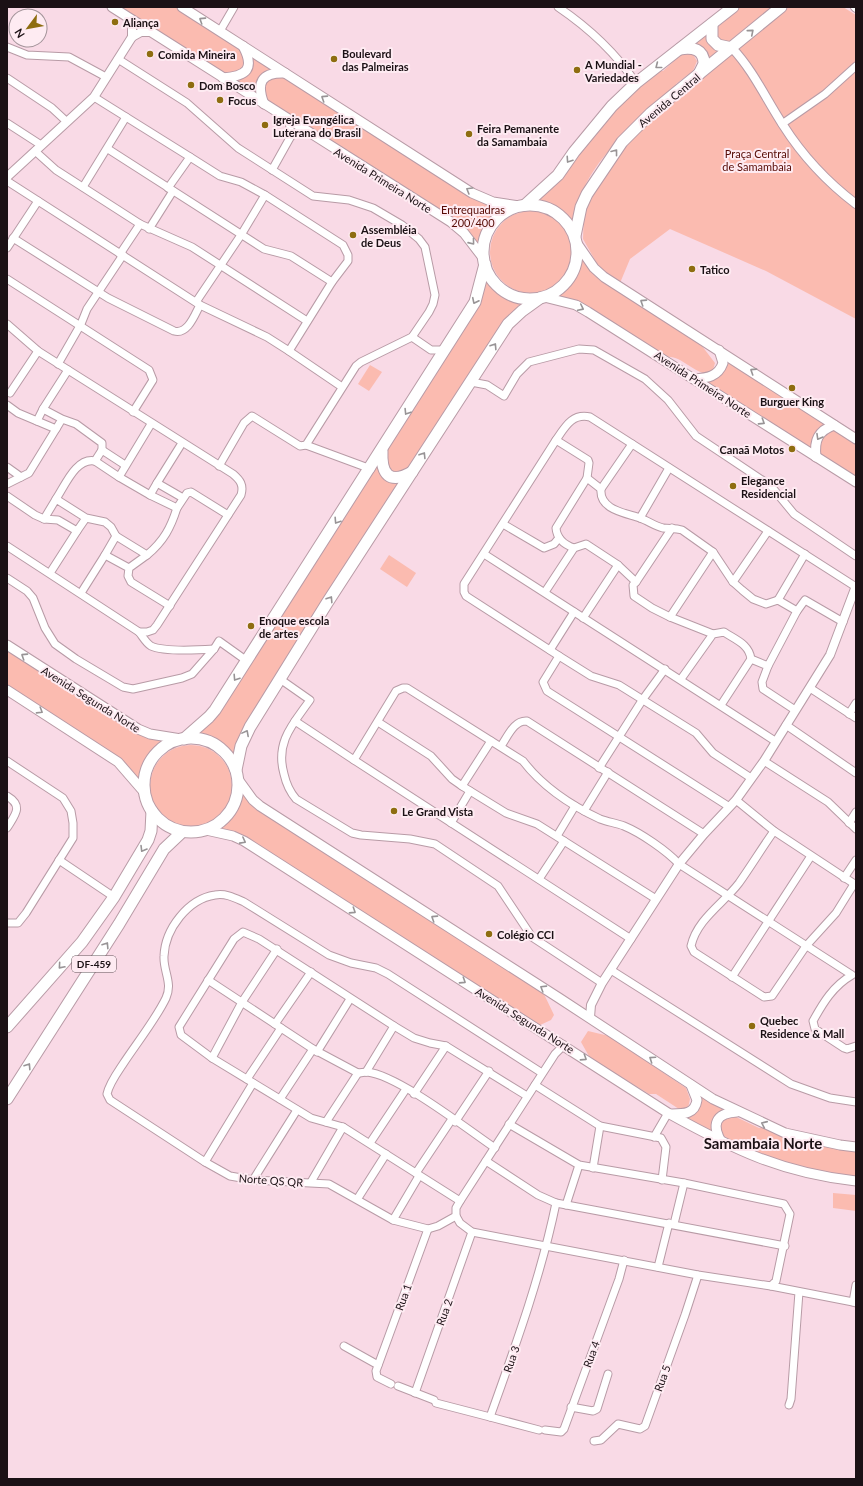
<svg xmlns="http://www.w3.org/2000/svg" width="863" height="1486" font-family="Lato,sans-serif">
<rect width="100%" height="100%" fill="#f9dae6"/>
<g fill="#fbbbb0">
<path d="M119,7H177L471,195L507,206C493,217 481,228 480,248L472,238Z"/>
<polygon points="738,7 774,7 753,25 749,25 726,44 720,44 714,30 737,11"/>
<polygon points="789,7 843,7 856,15 856,319 766,271 670,229 630,259 620,283 600,269 583,239 584,211 598,182 625,144 656,114"/>
<polygon points="708,32 724,51 707,64 691,45"/>
<path d="M685,51L692,53L697,61L693,71L676,84V87C635,124 581,164 574,223C563,211 552,203 536,201L555,185L589,134L638,87L658,71H663Z"/>
<circle cx="531" cy="252" r="41"/>
<path d="M581,257L595,276L702,346L715,363L713,370L708,374C693,373 681,355 666,357L578,301L557,297C570,285 579,275 581,257Z"/>
<path d="M486,276C494,293 510,299 527,304L504,320L407,469L399,474L391,472L385,466L386,452L480,300Z"/>
<polygon points="726,361 856,443 856,478 707,383 721,374"/>
<polygon points="370,365 382,372 369,391 358,384"/>
<path d="M379,461L380,468L404,478L236,761C226,746 212,738 194,734Z"/>
<polygon points="389,555 416,573 407,587 380,569"/>
<path d="M7,651L128,726L168,740C154,750 138,763 139,782L130,769L109,751L7,687Z"/>
<circle cx="191" cy="786" r="41"/>
<polygon points="242,793 261,812 543,992 554,1015 551,1020 538,1026 240,836 216,831 234,814"/>
<polygon points="588,1031 609,1036 686,1088 690,1099 688,1108 682,1111 656,1094 649,1094 590,1058 581,1042"/>
<path d="M701,1096L725,1111C714,1115 712,1123 711,1133L684,1118L700,1104Z"/>
<path d="M734,1116L759,1128L765,1127L856,1149V1178L800,1169L753,1152C743,1138 713,1144 722,1120Z"/>
<polygon points="833,1193 856,1195 856,1211 833,1208"/>
</g>
<g fill="none" stroke-linecap="round" stroke-linejoin="round">
<defs>
<g id="minor">
<path d="M558,7C589,28 615,52 636,83"/>
<polyline points="220,31 234,7"/>
<polyline points="7,47 27,55 69,57 106,77"/>
<polyline points="118,59 187,103 238,148 313,196 349,200 373,208 402,225 419,239 425,247 435,295 433,304 429,312 412,337 361,362 356,366 306,445 300,446 252,416 244,423 219,466"/>
<polyline points="7,78 52,108 66,121"/>
<polyline points="94,97 190,157 168,188"/>
<polyline points="7,123 41,145"/>
<polyline points="782,124 825,94 856,66"/>
<polyline points="291,136 304,130"/>
<polyline points="108,149 264,249 291,256 332,282"/>
<polyline points="35,151 56,170 140,224 192,247 307,321"/>
<polyline points="272,170 291,136 289,120"/>
<polyline points="7,181 200,305 267,337 289,351 332,282 348,261 348,255 343,245 265,195 241,182 220,176 190,157"/>
<polyline points="83,187 126,117"/>
<polyline points="149,229 173,191"/>
<path d="M13,238L108,298L174,331C188,335 195,314 200,305"/>
<polyline points="7,248 38,201"/>
<polyline points="120,254 140,224"/>
<polyline points="7,279 149,370 153,380 133,412"/>
<polyline points="196,302 241,235 265,195"/>
<path d="M7,324L38,351L233,474C240,480 244,485 241,495L157,625L153,630L147,632H139L7,546"/>
<polyline points="412,337 431,350 445,350"/>
<polyline points="289,351 342,387"/>
<polyline points="58,364 81,324 87,309 123,255"/>
<polyline points="471,382 487,385 504,396 517,374 529,362 579,349 594,350 645,379 668,400 696,436 771,486 794,514 856,556"/>
<polyline points="10,393 38,351"/>
<polyline points="7,405 18,413 37,421"/>
<polyline points="43,409 68,370"/>
<polyline points="62,419 56,429 37,421 43,409 62,419 76,424 102,443 102,450"/>
<path d="M556,440L588,460L589,463L587,478L601,489C599,510 626,513 640,518C648,521 655,526 663,528C670,529 675,528 682,530L713,552L733,582L742,590L753,599L766,604L778,600L797,611L805,600L843,622"/>
<polyline points="306,445 371,469"/>
<polyline points="125,465 102,450 95,461 119,477 151,424"/>
<polyline points="7,467 21,477"/>
<polyline points="119,477 150,495"/>
<polyline points="157,483 182,443"/>
<polyline points="7,484 29,473 56,429"/>
<polyline points="601,489 632,444"/>
<polyline points="7,496 35,515 44,519"/>
<polyline points="183,498 157,483 150,495 177,508 187,493 191,492 228,515"/>
<path d="M56,499C65,486 76,457 95,461"/>
<polyline points="86,518 77,531 58,520 44,519 56,499 86,518 105,522 111,527 116,536"/>
<polyline points="640,518 669,468"/>
<polyline points="503,524 544,548 554,544 559,538"/>
<path d="M574,548C565,545 557,540 556,528L587,478"/>
<polyline points="713,552 670,617 713,634"/>
<polyline points="484,554 775,741"/>
<path d="M147,555C164,541 171,527 177,508"/>
<polyline points="129,568 105,555 116,536 147,555 129,568 128,576 131,582 170,606"/>
<polyline points="50,573 77,531"/>
<polyline points="7,578 27,591 33,598 45,628 55,644 76,659 123,687 133,689 182,678 192,674 214,649 219,641 247,661"/>
<polyline points="636,582 672,528"/>
<polyline points="733,582 768,531"/>
<polyline points="545,592 574,548 586,544 618,565 636,582 633,585 634,596 652,608 670,617"/>
<polyline points="81,593 105,555"/>
<polyline points="778,600 805,554"/>
<polyline points="583,618 618,565"/>
<path d="M139,632C143,637 146,643 151,646C164,652 199,650 214,649"/>
<polyline points="550,650 574,612"/>
<polyline points="559,656 591,676 619,685 696,733 713,753 751,778"/>
<polyline points="751,659 768,666 797,611"/>
<polyline points="768,666 762,682 763,689 795,710"/>
<path d="M280,679L310,700C293,724 275,742 284,774C286,783 290,792 296,799L352,833L361,835L410,839L435,844L498,886L532,937L602,983"/>
<path d="M681,679L713,634L724,632C736,640 749,644 751,659L721,705"/>
<polyline points="810,688 856,718"/>
<polyline points="849,714 856,703"/>
<polyline points="295,721 354,760"/>
<polyline points="378,722 431,756 452,779 462,786 491,741"/>
<polyline points="786,725 856,773"/>
<path d="M501,746C508,736 514,720 527,721L704,834"/>
<polyline points="7,761 63,798 71,811 73,823 73,838 26,913 18,923 7,923"/>
<polyline points="764,761 828,802 856,829"/>
<polyline points="599,768 643,699 665,669"/>
<polyline points="462,786 506,813 537,824 656,899"/>
<path d="M7,796C24,806 15,815 7,828"/>
<polyline points="736,800 774,831 856,885"/>
<path d="M728,806L547,691L543,682L559,656L466,596L464,592V584L556,440C565,427 572,413 590,417L856,587"/>
<polyline points="584,811 608,772"/>
<polyline points="451,823 470,791"/>
<polyline points="849,823 856,812"/>
<path d="M774,831C762,848 751,866 739,883C724,903 697,919 691,946L694,952L764,997L772,996L806,946L836,913L854,884"/>
<polyline points="557,836 575,806"/>
<polyline points="59,860 114,897"/>
<polyline points="844,878 856,860"/>
<polyline points="539,879 564,841"/>
<path d="M631,939L354,760L396,691L403,688H407L523,761C543,787 570,805 600,819C608,822 616,823 624,826C641,833 667,851 679,864L852,975C833,986 823,1003 813,1021L815,1029L844,1048L847,1049L856,1046"/>
<polyline points="611,970 791,1084 830,1098 856,1102"/>
<polyline points="732,977 811,856"/>
<path d="M208,980L313,1049L358,1073C361,1073 364,1072 367,1072C398,1075 467,1129 495,1148"/>
<polyline points="275,1024 311,972"/>
<polyline points="317,1052 350,999"/>
<polyline points="212,1058 242,1002 277,949"/>
<polyline points="366,1072 394,1026"/>
<path d="M542,1073L388,974L376,968L351,963L329,955L244,902C235,898 226,893 215,895C188,899 165,929 164,956C163,971 173,983 166,998C156,1019 136,1044 123,1064C117,1073 109,1084 107,1094L110,1100L205,1162L230,1176L253,1180L329,1184L393,1220L428,1229L438,1226L456,1216V1208L460,1201L555,1054L564,1045"/>
<polyline points="247,1079 281,1028"/>
<polyline points="535,1085 600,1126 661,1138 666,1147 662,1180"/>
<polyline points="414,1094 446,1046"/>
<polyline points="280,1099 313,1049"/>
<polyline points="326,1122 358,1073"/>
<polyline points="455,1122 489,1071"/>
<polyline points="654,1137 668,1113"/>
<polyline points="370,1143 406,1089"/>
<polyline points="486,1161 538,1195 556,1203 785,1246"/>
<polyline points="205,1162 253,1083"/>
<polyline points="593,1168 600,1126"/>
<polyline points="416,1173 452,1119"/>
<polyline points="253,1180 297,1110"/>
<polyline points="311,1182 343,1127"/>
<polyline points="358,1198 386,1154"/>
<polyline points="460,1201 343,1127 311,1118 212,1058 181,1035 179,1027 234,939 243,932 259,939 394,1026 414,1038 430,1043 446,1046 527,1096"/>
<polyline points="566,1205 579,1165"/>
<polyline points="456,1216 460,1223 472,1232 698,1275 771,1286 776,1281 790,1214 784,1204 684,1183 579,1165 509,1124"/>
<polyline points="393,1220 419,1176"/>
<polyline points="674,1224 684,1183"/>
<polyline points="658,1267 669,1223"/>
<polyline points="856,1285 853,1302 856,1303"/>
<polyline points="771,1286 853,1302"/>
<polyline points="344,1346 378,1365"/>
<polyline points="391,1384 377,1377 376,1371 428,1229"/>
<polyline points="398,1386 434,1400"/>
<polyline points="415,1393 472,1232"/>
<path d="M436,1403L490,1417C515,1347 541,1276 556,1203"/>
<polyline points="789,1405 791,1399 799,1292"/>
<polyline points="571,1407 593,1411 597,1409 608,1374"/>
<polyline points="490,1417 539,1430"/>
<polyline points="545,1430 561,1432 564,1429 619,1279 624,1260"/>
<polyline points="594,1441 601,1440 618,1424 640,1429 645,1426 685,1315 698,1275"/>
</g>
<g id="tertiary">
<polyline points="855,7 856,8"/>
<polyline points="132,20 132,37"/>
<path d="M732,48C753,70 766,99 783,125C802,155 827,182 856,204"/>
<polyline points="7,177 94,97 132,37 141,32 150,32"/>
<polyline points="590,1017 591,1005 602,983 679,864 704,834 736,800 764,761 830,655 856,586"/>
</g>
<g id="secondary">
<polyline points="112,7 451,222 464,233 484,259"/>
<polyline points="182,7 472,193 493,202 519,206"/>
<path d="M223,78C247,76 255,69 243,46"/>
<path d="M264,104C256,83 261,72 285,73"/>
<polyline points="576,242 594,268 604,277 856,439"/>
<polyline points="544,297 576,305 588,312 856,482"/>
<path d="M694,379C707,378 718,377 723,363L719,350"/>
<path d="M816,457C814,440 818,431 834,425"/>
<polyline points="7,645 138,729 150,734 181,739"/>
<polyline points="7,690 118,762 144,792"/>
<polyline points="237,778 253,800 260,806 559,998 713,1099 785,1133 840,1145 856,1147"/>
<path d="M206,830L233,836L244,841L668,1113C733,1149 781,1173 856,1181"/>
<path d="M672,1114C684,1114 695,1114 697,1100L691,1085"/>
<path d="M722,1143C711,1125 715,1113 737,1112"/>
</g>
<g id="primary">
<polyline points="712,24 712,39 718,45 732,48"/>
<path d="M680,49C693,47 704,49 704,64L699,74"/>
<polyline points="525,205 558,175 574,152 612,106 636,83 733,7"/>
<circle cx="530" cy="252" r="47"/>
<polyline points="575,236 581,207 587,194 622,142 651,113 781,7"/>
<path d="M382,451C381,474 389,485 412,472"/>
<circle cx="191" cy="785" r="47"/>
<polyline points="184,739 209,717 215,710 475,302 485,264"/>
<polyline points="236,770 241,746 250,727 327,603 508,324 522,311 540,298"/>
<polyline points="7,1027 82,942 114,897 148,840 151,831 152,811"/>
<polyline points="7,1099 119,924 164,849 182,832"/>
</g>
</defs>
<use href="#minor" stroke="#b89ba6" stroke-width="9"/>
<use href="#tertiary" stroke="#b89ba6" stroke-width="10"/>
<use href="#secondary" stroke="#b89ba6" stroke-width="11"/>
<use href="#primary" stroke="#b89ba6" stroke-width="13"/>
<use href="#minor" stroke="#fff" stroke-width="7"/>
<use href="#tertiary" stroke="#fff" stroke-width="8"/>
<use href="#secondary" stroke="#fff" stroke-width="9"/>
<use href="#primary" stroke="#fff" stroke-width="11"/>
</g>
<defs><path id="oneway-chevron" d="M-2-3.5L2.5 0L-2 3.5" fill="none" stroke-width="1.6" stroke-linecap="round" stroke-linejoin="round"/></defs>
<g stroke="#989496">
<use href="#oneway-chevron" transform="translate(202 20) rotate(-147)"/>
<use href="#oneway-chevron" transform="translate(751 32) rotate(-40)"/>
<use href="#oneway-chevron" transform="translate(658 66) rotate(142)"/>
<use href="#oneway-chevron" transform="translate(324 98) rotate(-147)"/>
<use href="#oneway-chevron" transform="translate(615 152) rotate(-52)"/>
<use href="#oneway-chevron" transform="translate(569 160) rotate(124)"/>
<use href="#oneway-chevron" transform="translate(469 190) rotate(-149)"/>
<use href="#oneway-chevron" transform="translate(472 242) rotate(51)"/>
<use href="#oneway-chevron" transform="translate(475 301) rotate(116)"/>
<use href="#oneway-chevron" transform="translate(643 302) rotate(-147)"/>
<use href="#oneway-chevron" transform="translate(581 308) rotate(26)"/>
<use href="#oneway-chevron" transform="translate(494 346) rotate(-57)"/>
<use href="#oneway-chevron" transform="translate(753 371) rotate(-147)"/>
<use href="#oneway-chevron" transform="translate(407 412) rotate(122)"/>
<use href="#oneway-chevron" transform="translate(762 422) rotate(33)"/>
<use href="#oneway-chevron" transform="translate(819 437) rotate(120)"/>
<use href="#oneway-chevron" transform="translate(423 455) rotate(-58)"/>
<use href="#oneway-chevron" transform="translate(337 521) rotate(123)"/>
<use href="#oneway-chevron" transform="translate(330 599) rotate(-57)"/>
<use href="#oneway-chevron" transform="translate(24 656) rotate(-147)"/>
<use href="#oneway-chevron" transform="translate(236 678) rotate(123)"/>
<use href="#oneway-chevron" transform="translate(40 711) rotate(32)"/>
<use href="#oneway-chevron" transform="translate(246 733) rotate(-62)"/>
<use href="#oneway-chevron" transform="translate(243 841) rotate(28)"/>
<use href="#oneway-chevron" transform="translate(143 849) rotate(121)"/>
<use href="#oneway-chevron" transform="translate(353 911) rotate(33)"/>
<use href="#oneway-chevron" transform="translate(434 918) rotate(-147)"/>
<use href="#oneway-chevron" transform="translate(106 945) rotate(-57)"/>
<use href="#oneway-chevron" transform="translate(61 966) rotate(131)"/>
<use href="#oneway-chevron" transform="translate(463 981) rotate(33)"/>
<use href="#oneway-chevron" transform="translate(543 988) rotate(-148)"/>
<use href="#oneway-chevron" transform="translate(584 1058) rotate(33)"/>
<use href="#oneway-chevron" transform="translate(652 1059) rotate(-146)"/>
<use href="#oneway-chevron" transform="translate(28 1066) rotate(-57)"/>
<use href="#oneway-chevron" transform="translate(764 1124) rotate(-156)"/>
</g>
<g fill="#8e6d10" stroke="#feebf2" stroke-width="1.5">
<circle cx="115" cy="22" r="4"/>
<circle cx="150" cy="54" r="4"/>
<circle cx="334" cy="59" r="4"/>
<circle cx="577" cy="70" r="4"/>
<circle cx="191" cy="85" r="4"/>
<circle cx="220" cy="100" r="4"/>
<circle cx="265" cy="125" r="4"/>
<circle cx="469" cy="134" r="4"/>
<circle cx="353" cy="235" r="4"/>
<circle cx="692" cy="269" r="4"/>
<circle cx="792" cy="388" r="4"/>
<circle cx="792" cy="449" r="4"/>
<circle cx="733" cy="486" r="4"/>
<circle cx="251" cy="626" r="4"/>
<circle cx="394" cy="811" r="4"/>
<circle cx="489" cy="934" r="4"/>
<circle cx="752" cy="1026" r="4"/>
</g>
<g text-anchor="middle" dominant-baseline="central" stroke-width="4" stroke-linejoin="round" paint-order="stroke">
<rect fill="#feebf2" stroke="#5f5257" stroke-width="1" x="72" y="956" width="44" height="16" rx="3"/>
<g font-size="10" font-weight="bold" fill="#1b1115">
<text x="94" y="964">DF-459</text>
</g>
<g font-size="11" font-weight="bold" fill="#1b1115" stroke="#feebf2" text-anchor="start">
<text x="123" y="22">Aliança</text>
<text x="342" y="53">Boulevard<tspan x="342" dy="13">das Palmeiras</tspan></text>
<text x="158" y="54">Comida Mineira</text>
<text x="585" y="64">A Mundial -<tspan x="585" dy="13">Variedades</tspan></text>
<text x="199" y="85">Dom Bosco</text>
<text x="228" y="100">Focus</text>
<text x="273" y="119">Igreja Evangélica<tspan x="273" dy="13">Luterana do Brasil</tspan></text>
<text x="477" y="128">Feira Pemanente<tspan x="477" dy="13">da Samambaia</tspan></text>
<text x="361" y="229">Assembléia<tspan x="361" dy="13">de Deus</tspan></text>
<text x="700" y="269">Tatico</text>
<text x="792" y="401" text-anchor="middle">Burguer King</text>
<text x="784" y="449" text-anchor="end">Canaã Motos</text>
<text x="741" y="480">Elegance<tspan x="741" dy="13">Residencial</tspan></text>
<text x="259" y="620">Enoque escola<tspan x="259" dy="13">de artes</tspan></text>
<text x="402" y="811">Le Grand Vista</text>
<text x="497" y="934">Colégio CCI</text>
<text x="760" y="1020">Quebec<tspan x="760" dy="13">Residence &amp; Mall</tspan></text>
</g>
<g font-size="11" fill="#1b1115" stroke="#feebf2">
<text transform="translate(669 100) rotate(-40)">Avenida Central</text>
<text transform="translate(383 180) rotate(32)">Avenida Primeira Norte</text>
<text transform="translate(703 384) rotate(33)">Avenida Primeira Norte</text>
<text transform="translate(91 699) rotate(32)">Avenida Segunda Norte</text>
<text transform="translate(525 1020) rotate(32)">Avenida Segunda Norte</text>
<text transform="translate(271 1180) rotate(4)">Norte QS QR</text>
<text transform="translate(403 1297) rotate(-70)">Rua 1</text>
<text transform="translate(444 1312) rotate(-70)">Rua 2</text>
<text transform="translate(591 1354) rotate(-70)">Rua 4</text>
<text transform="translate(511 1359) rotate(-71)">Rua 3</text>
<text transform="translate(662 1378) rotate(-70)">Rua 5</text>
</g>
<g font-size="11" fill="#570b05" stroke="#feebf2">
<text x="757" y="153">Praça Central<tspan x="757" dy="13">de Samambaia</tspan></text>
<text x="473" y="209">Entrequadras<tspan x="473" dy="13">200/400</tspan></text>
</g>
<g font-size="15" font-weight="bold" fill="#1b1115" stroke="#feebf2">
<text x="763" y="1143">Samambaia Norte</text>
</g>
</g>
<rect width="863" height="1486" fill="none" stroke="#1b1115" stroke-width="16"/>
<g transform="translate(28 28) rotate(238)"><circle r="19" fill="#feebf2" stroke="#a3949a"/>
<path d="M0-3L7 15L0 10L-7 15Z" fill="#8e6d10"/>
<text y="-6" font-size="11" font-weight="bold" text-anchor="middle" fill="#1b1115">N</text>
</g>
</svg>
